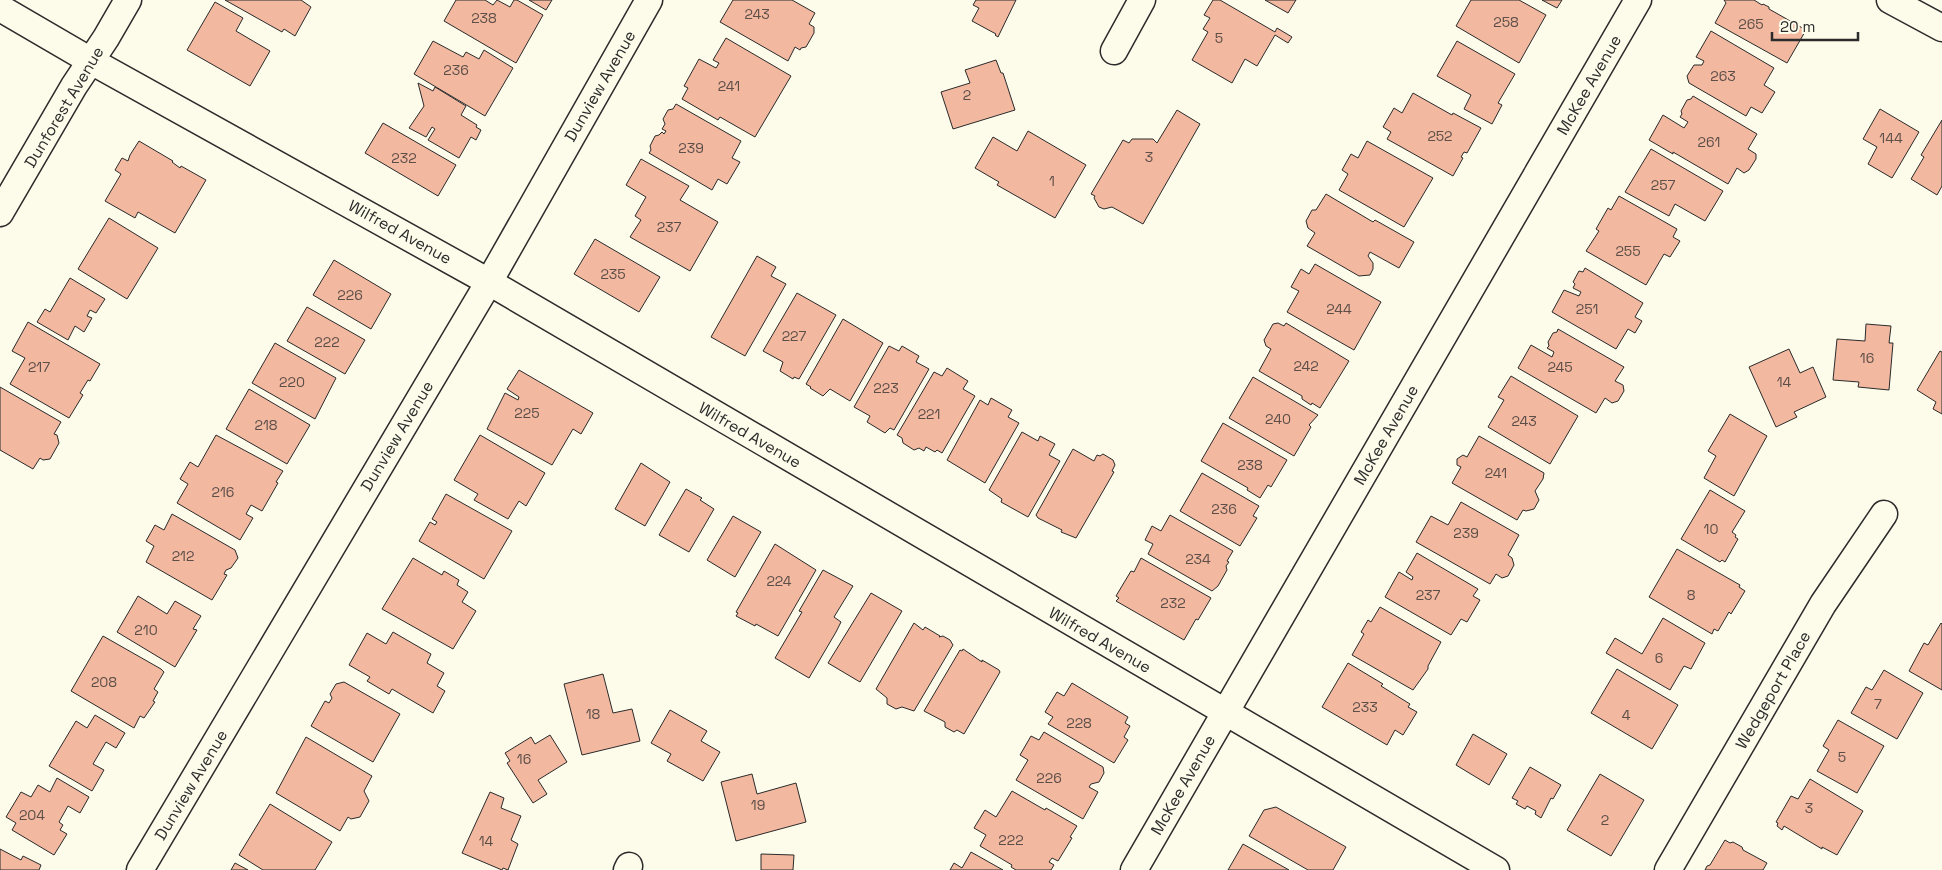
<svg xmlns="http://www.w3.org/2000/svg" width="1942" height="870" viewBox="0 0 1942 870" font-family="'Space Grotesk',sans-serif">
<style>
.building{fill:#f2b8a0;stroke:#2b2b2b}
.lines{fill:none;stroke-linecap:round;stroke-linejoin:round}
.street-casing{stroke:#2b2b2b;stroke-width:29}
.street{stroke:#fdfbea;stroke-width:26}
.labels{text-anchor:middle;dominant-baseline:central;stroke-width:4;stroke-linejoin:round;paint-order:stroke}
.number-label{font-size:14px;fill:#5d4e48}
.street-label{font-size:16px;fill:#2b2b2b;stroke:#fdfbea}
</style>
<rect width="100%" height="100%" fill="#fdfbea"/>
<!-- building -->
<g class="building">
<polygon points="225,0 301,0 311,7 295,36 284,29 282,32"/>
<polygon points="456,0 485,0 493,5 497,0 510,7 514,0 517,0 543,15 516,63 444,21"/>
<polygon points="529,0 552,0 546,10"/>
<polygon points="733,0 792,0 815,13 809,24 814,27 814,33 806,47 801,48 800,50 795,47 788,61 720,22"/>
<polygon points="976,0 1016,0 998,37 995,35 996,34 972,21 979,8 973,5"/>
<polygon points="1213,0 1220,0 1275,32 1277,28 1292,37 1288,43 1275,35 1257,66 1245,59 1232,83 1192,60 1208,32 1203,29 1210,18 1204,15"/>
<polygon points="1265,0 1296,0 1288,13"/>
<polygon points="1471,0 1519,0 1546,15 1519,63 1456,26"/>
<polygon points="1542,0 1562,0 1557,8"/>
<polygon points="1724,0 1754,0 1762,5 1763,4 1769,7 1769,9 1806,30 1787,63 1715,23 1726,3"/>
<polygon points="215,2 243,18 236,31 270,51 250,86 187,50"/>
<polygon points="1711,31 1774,68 1764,85 1775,92 1762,113 1751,107 1746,116 1689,83 1687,76 1694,65 1702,65 1704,61 1696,57"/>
<polygon points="726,38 791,76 755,137 720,117 718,120 682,99 688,88 684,86 699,59 716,68 719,63 713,60"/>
<polygon points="433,41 463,57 466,52 479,59 484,50 513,68 485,116 414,74"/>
<polygon points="1457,41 1515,74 1498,103 1502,105 1492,124 1464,109 1471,95 1437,76"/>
<polygon points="996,60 1001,73 1003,73 1015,110 953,129 941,92 970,83 965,70"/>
<polygon points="418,83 433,91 435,87 466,106 461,115 477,125 476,127 481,130 476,140 471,137 459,158 428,140 435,129 432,127 426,137 409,128 424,106"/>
<polygon points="1413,93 1452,115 1453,113 1481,128 1467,153 1464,152 1461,157 1463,158 1453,176 1387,139 1391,132 1383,127 1394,108 1402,113"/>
<polygon points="1693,96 1757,134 1748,149 1756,154 1756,159 1749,170 1744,173 1737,168 1728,184 1673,152 1673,154 1649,140 1663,115 1684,128 1688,122 1680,117 1682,114 1681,111 1687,100 1691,99"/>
<polygon points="676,104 741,141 732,158 740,162 727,184 718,179 712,190 649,153 651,150 650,146 655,136 659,135 662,132 664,134 666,131 662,129 665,124 663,119 668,110 673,109"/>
<polygon points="1880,109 1919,132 1892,178 1868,164 1877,147 1863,139"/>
<polygon points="1177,110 1200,124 1143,224 1112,207 1104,209 1099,207 1094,198 1095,196 1091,194 1123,140 1129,143 1132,139 1153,139 1157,143"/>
<polygon points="1942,120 1942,186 1937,195 1911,179 1924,157 1921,155"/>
<polygon points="383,123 456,165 438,196 365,153"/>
<polygon points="1028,131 1086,165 1055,218 997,185 999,182 975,168 993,137 1017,151"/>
<polygon points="139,141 173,161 172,162 180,168 181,166 206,180 175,233 138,212 135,218 105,201 121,174 115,170 122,158 128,161 130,155"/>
<polygon points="1367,141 1433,178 1404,227 1339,190 1348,174 1342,170 1351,154 1358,158"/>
<polygon points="1651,149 1723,191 1705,221 1675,204 1669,216 1625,192"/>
<polygon points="641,159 689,186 680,200 718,222 690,271 630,237 641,220 635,216 646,197 626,185"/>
<polygon points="1326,194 1373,222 1375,220 1414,242 1399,268 1370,252 1368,256 1373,263 1373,269 1370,275 1359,276 1307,246 1315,233 1308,228 1306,221 1312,210 1316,210"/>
<polygon points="1619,196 1677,229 1673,237 1680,241 1670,257 1664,254 1646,285 1586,251 1599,231 1596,229 1608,208 1611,210"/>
<polygon points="109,218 158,248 127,299 78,269"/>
<polygon points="595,239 660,277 639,312 574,274"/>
<polygon points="757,256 776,267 771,276 786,284 745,356 711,337"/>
<polygon points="334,260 391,294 371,329 313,295"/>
<polygon points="1315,264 1381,302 1354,350 1287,312 1299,291 1291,287 1301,269 1309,274"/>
<polygon points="1585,268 1643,303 1635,317 1642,321 1635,333 1628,329 1616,349 1552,312 1564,290 1579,296 1581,292 1573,288 1575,284 1573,282 1579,271 1583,272"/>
<polygon points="70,278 105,299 96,313 90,310 87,316 92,318 84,332 75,326 68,340 37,322 45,309 50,312"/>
<polygon points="797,293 836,315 799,379 794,377 793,379 780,371 783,362 763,351"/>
<polygon points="307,307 365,340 345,374 287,341"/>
<polygon points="843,319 883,343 850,401 830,389 823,396 810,388 811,387 806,384"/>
<polygon points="28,322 100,364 90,381 88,380 80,393 83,395 69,418 10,384 25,358 12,351"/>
<polygon points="1278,323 1284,326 1286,323 1349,361 1320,408 1312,403 1311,405 1302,399 1302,396 1259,371 1271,349 1266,346 1264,340 1273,324"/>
<polygon points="1866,324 1891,326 1889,343 1893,343 1889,390 1858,387 1859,382 1833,380 1837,339 1865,341"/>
<polygon points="1558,329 1624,367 1615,381 1623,385 1624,391 1618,401 1612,403 1605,398 1596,413 1518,368 1531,345 1552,357 1554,352 1547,348 1549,346 1548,342 1553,333 1557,332"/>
<polygon points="275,343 336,378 315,419 252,383"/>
<polygon points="889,346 899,351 902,346 919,356 916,362 929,369 894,430 890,428 885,433 867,422 870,416 854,407"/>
<polygon points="1789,349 1800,373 1813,367 1826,397 1794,412 1797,417 1776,427 1749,367"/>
<polygon points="1940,351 1942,352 1942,414 1933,409 1936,402 1917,390"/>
<polygon points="947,368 968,381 963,389 975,396 942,453 937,450 935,452 926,447 924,451 919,448 914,450 903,443 902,438 897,435 934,372 942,376"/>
<polygon points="519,370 593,413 581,434 573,429 552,465 487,429 505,393 518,400 519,397 507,389"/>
<polygon points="1511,376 1578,416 1550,464 1488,427 1504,400 1498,397"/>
<polygon points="1253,377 1318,415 1309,425 1311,427 1294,456 1229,418"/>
<polygon points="0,387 61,422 54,434 57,435 59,443 50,459 43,460 40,458 33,469 0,450"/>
<polygon points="249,389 310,425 287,464 226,429"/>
<polygon points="991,398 1012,410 1008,417 1019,423 985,483 947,460 980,400 988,405"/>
<polygon points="1730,414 1767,436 1734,496 1704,478 1716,456 1708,451"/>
<polygon points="1223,423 1287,460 1271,487 1268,485 1260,498 1247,490 1248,488 1201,461"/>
<polygon points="1022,432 1038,441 1040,436 1055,444 1049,455 1060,461 1028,517 1001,502 1002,499 989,490"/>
<polygon points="216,435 283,471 276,482 278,483 262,511 251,505 246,514 253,518 240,540 177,503 188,484 180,479 190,462 198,467"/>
<polygon points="480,435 545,473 526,506 519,501 508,519 474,500 478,494 454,480"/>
<polygon points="1479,436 1544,473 1543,479 1535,491 1539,500 1534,509 1526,511 1523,510 1517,520 1452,483 1461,467 1457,465 1457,459 1463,455 1467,457"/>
<polygon points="1073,449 1094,461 1097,455 1100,456 1103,454 1113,460 1115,465 1112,471 1114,472 1076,538 1061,532 1062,530 1038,518 1036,515"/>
<polygon points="641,463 670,482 645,526 615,509"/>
<polygon points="1202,473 1259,506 1253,516 1257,518 1240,546 1180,511"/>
<polygon points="686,489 702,498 700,500 714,509 689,552 659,535"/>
<polygon points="1710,490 1745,511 1732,532 1736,535 1735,537 1738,539 1725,562 1722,560 1720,562 1681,539"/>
<polygon points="446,494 512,531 484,579 419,541 430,522 435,525 437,522 432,519"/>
<polygon points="1461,502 1519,535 1508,555 1512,558 1514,565 1508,576 1502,578 1496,574 1490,584 1416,542 1431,516 1448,525"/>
<polygon points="172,514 235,550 238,558 231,568 226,570 224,574 227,575 212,600 146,562 154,546 146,541 155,525 164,530"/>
<polygon points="1170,515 1233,551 1227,561 1229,562 1226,566 1227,570 1218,586 1212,591 1148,554 1153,544 1145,540 1152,526 1161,531"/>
<polygon points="733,516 761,532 735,577 707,560"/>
<polygon points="775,544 816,570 778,636 756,624 755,626 736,616 738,613 736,612"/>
<polygon points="1677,549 1740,585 1739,587 1745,591 1731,614 1729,612 1718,631 1714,629 1712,634 1649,597"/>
<polygon points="1417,553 1478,589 1473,596 1480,600 1467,622 1461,619 1451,635 1385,597 1399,572 1412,580 1413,577 1406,572"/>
<polygon points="413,558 442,575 444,571 459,580 457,585 468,592 462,602 476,611 453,649 382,609"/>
<polygon points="1141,558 1211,598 1198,620 1196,619 1184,640 1116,601 1119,598 1116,596 1131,571 1134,572"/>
<polygon points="823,570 853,586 834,617 841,622 836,632 809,678 775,658 802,612 799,611"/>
<polygon points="871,593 902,611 860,682 828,663"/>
<polygon points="138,596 167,614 175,601 201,616 193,629 197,630 175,667 117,632"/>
<polygon points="1380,607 1441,642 1428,666 1428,669 1413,690 1352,655 1364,634 1361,632 1368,620 1371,622"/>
<polygon points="1663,618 1705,643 1691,669 1684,666 1670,690 1606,653 1615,638 1642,654"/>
<polygon points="914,623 923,630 925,627 940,636 939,637 943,636 950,640 953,645 914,711 902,707 896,709 887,704 887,698 876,689"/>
<polygon points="1941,623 1942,624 1942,690 1909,671 1924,643 1928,645"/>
<polygon points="393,632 431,654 427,663 444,673 437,686 445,691 433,713 392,689 389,694 367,681 370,677 349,665 367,633 386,644"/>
<polygon points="103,636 161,669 164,672 154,689 158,692 153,701 155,702 144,718 140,716 134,728 71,691"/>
<polygon points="963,649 982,662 982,660 999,670 1000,672 964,734 957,730 954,732 945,727 945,722 924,711 960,650 962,651"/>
<polygon points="1348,663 1383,684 1381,686 1410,704 1408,707 1417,712 1403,735 1395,730 1387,745 1322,707"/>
<polygon points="1617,669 1678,705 1652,749 1591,713"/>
<polygon points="1884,670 1923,693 1897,739 1851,713 1866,687 1872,690"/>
<polygon points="603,674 613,713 632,709 640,741 582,755 564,684"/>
<polygon points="344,682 400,714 373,762 311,726 325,701 329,703 332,698 330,694 336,684"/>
<polygon points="1072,683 1128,717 1125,723 1130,726 1124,737 1128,740 1114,763 1048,724 1053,717 1045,712 1057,692 1064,696"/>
<polygon points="670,710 707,731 701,741 720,752 703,781 667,761 671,754 651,743"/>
<polygon points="95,715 125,733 116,748 106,742 93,764 104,770 92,791 49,766 76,721 87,728"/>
<polygon points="1838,720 1884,746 1857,793 1817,771 1829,750 1823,746"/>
<polygon points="1044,732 1103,767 1104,773 1099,782 1091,784 1089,787 1098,792 1083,819 1016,780 1028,760 1020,755 1031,736 1039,740"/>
<polygon points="1473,734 1507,754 1489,785 1456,765"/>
<polygon points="550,735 567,762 538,780 547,794 533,803 507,763 510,761 505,753 531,737 535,744"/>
<polygon points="306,737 372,776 364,791 369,801 360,817 351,819 348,817 340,831 276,793"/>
<polygon points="1530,767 1561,785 1553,799 1551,798 1541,818 1535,814 1536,811 1527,806 1525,809 1516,804 1518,801 1512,798"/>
<polygon points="752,774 757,794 796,783 806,822 736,841 721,782"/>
<polygon points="1600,774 1644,800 1611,856 1567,830"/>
<polygon points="57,778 89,797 80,813 68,806 59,822 63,825 60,830 67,834 54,855 12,830 16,823 6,817 21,792 31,797 38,785 50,792"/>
<polygon points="1810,779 1863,811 1837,855 1822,847 1822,849 1784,826 1782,830 1777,826 1778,823 1776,822 1791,796 1798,799"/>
<polygon points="1012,791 1045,810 1046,808 1077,826 1070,837 1072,838 1058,861 1052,858 1049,862 1054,865 1051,870 1016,870 1011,867 1012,865 980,846 986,835 974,828 985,810 996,817"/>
<polygon points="490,792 504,798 501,808 521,816 511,840 518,844 508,870 503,868 502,870 462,853"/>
<polygon points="270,804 332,842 315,870 263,870 239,855"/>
<polygon points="1276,807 1346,847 1333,870 1308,870 1249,836 1264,810"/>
<polygon points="1725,840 1730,843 1733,842 1742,847 1743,850 1767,863 1763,870 1705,870 1707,866 1710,865"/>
<polygon points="1243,844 1289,870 1228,870"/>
<polygon points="0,849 21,860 23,856 41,865 39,870 0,870"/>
<polygon points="971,852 1003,870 950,870 954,863 962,868"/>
<polygon points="761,854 794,855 793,870 761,870"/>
<polygon points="235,863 248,870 231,870"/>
</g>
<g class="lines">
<!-- street casing -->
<g class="street-casing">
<g id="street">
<polyline points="1890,0 1942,28"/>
<polyline points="0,8 91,61 489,282 1496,870"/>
<polyline points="1114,51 1142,0"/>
<polyline points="0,213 74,86 106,38 128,0"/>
<polyline points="140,870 489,282 649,0"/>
<polyline points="627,870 629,866"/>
<polyline points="1134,870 1638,0"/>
<polyline points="1668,870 1823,604 1884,514"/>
</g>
</g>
<!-- street -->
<use href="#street" class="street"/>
</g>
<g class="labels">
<!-- number labels -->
<g class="number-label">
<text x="757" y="14">243</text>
<text x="484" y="18">238</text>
<text x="1506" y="22">258</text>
<text x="1751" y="24">265</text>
<text x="1219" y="38">5</text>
<text x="456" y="70">236</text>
<text x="1723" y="76">263</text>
<text x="729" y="86">241</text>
<text x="967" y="95">2</text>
<text x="1440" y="136">252</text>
<text x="1891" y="138">144</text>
<text x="1709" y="142">261</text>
<text x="691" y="148">239</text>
<text x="1149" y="157">3</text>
<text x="404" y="158">232</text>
<text x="1052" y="181">1</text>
<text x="1663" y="185">257</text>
<text x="669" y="227">237</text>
<text x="1628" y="251">255</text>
<text x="613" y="274">235</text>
<text x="350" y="295">226</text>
<text x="1339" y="309">244</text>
<text x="1587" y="309">251</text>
<text x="794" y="336">227</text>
<text x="327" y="342">222</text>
<text x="1867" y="358">16</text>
<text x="1306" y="366">242</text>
<text x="39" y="367">217</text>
<text x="1560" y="367">245</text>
<text x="292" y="382">220</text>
<text x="1784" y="382">14</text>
<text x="886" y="388">223</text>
<text x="527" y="413">225</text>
<text x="929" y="414">221</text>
<text x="1278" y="419">240</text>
<text x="1524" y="421">243</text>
<text x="266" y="425">218</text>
<text x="1250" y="465">238</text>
<text x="1496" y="473">241</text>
<text x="223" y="492">216</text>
<text x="1224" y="509">236</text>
<text x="1711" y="529">10</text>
<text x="1466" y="533">239</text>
<text x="183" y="556">212</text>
<text x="1198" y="559">234</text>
<text x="779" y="581">224</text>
<text x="1428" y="595">237</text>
<text x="1691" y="595">8</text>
<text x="1173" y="603">232</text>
<text x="146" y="630">210</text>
<text x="1659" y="658">6</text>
<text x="104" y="682">208</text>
<text x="1878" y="704">7</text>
<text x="1365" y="707">233</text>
<text x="593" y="714">18</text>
<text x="1626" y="715">4</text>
<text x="1079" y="723">228</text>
<text x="1842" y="757">5</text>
<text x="524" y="759">16</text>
<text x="1049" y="778">226</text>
<text x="758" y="805">19</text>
<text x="1809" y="808">3</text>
<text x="32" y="815">204</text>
<text x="1605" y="820">2</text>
<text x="1011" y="840">222</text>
<text x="486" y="841">14</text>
</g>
<!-- street labels -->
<g class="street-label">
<text transform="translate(1589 85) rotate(-60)">McKee Avenue</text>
<text transform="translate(600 86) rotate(-60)">Dunview Avenue</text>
<text transform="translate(64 107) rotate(-59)">Dunforest Avenue</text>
<text transform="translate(400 232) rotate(29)">Wilfred Avenue</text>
<text transform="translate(750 435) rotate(30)">Wilfred Avenue</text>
<text transform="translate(1386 435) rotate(-60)">McKee Avenue</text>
<text transform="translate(397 436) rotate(-59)">Dunview Avenue</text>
<text transform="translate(1100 640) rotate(30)">Wilfred Avenue</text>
<text transform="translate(1773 690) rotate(-60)">Wedgeport Place</text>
<text transform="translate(191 785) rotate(-59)">Dunview Avenue</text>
<text transform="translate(1183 785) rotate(-60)">McKee Avenue</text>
</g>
</g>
<!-- scale -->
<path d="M1772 32v8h86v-8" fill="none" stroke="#2b2b2b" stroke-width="2.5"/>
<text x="1780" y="32" font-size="15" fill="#2b2b2b" stroke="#fdfbea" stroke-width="4" paint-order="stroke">20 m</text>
</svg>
